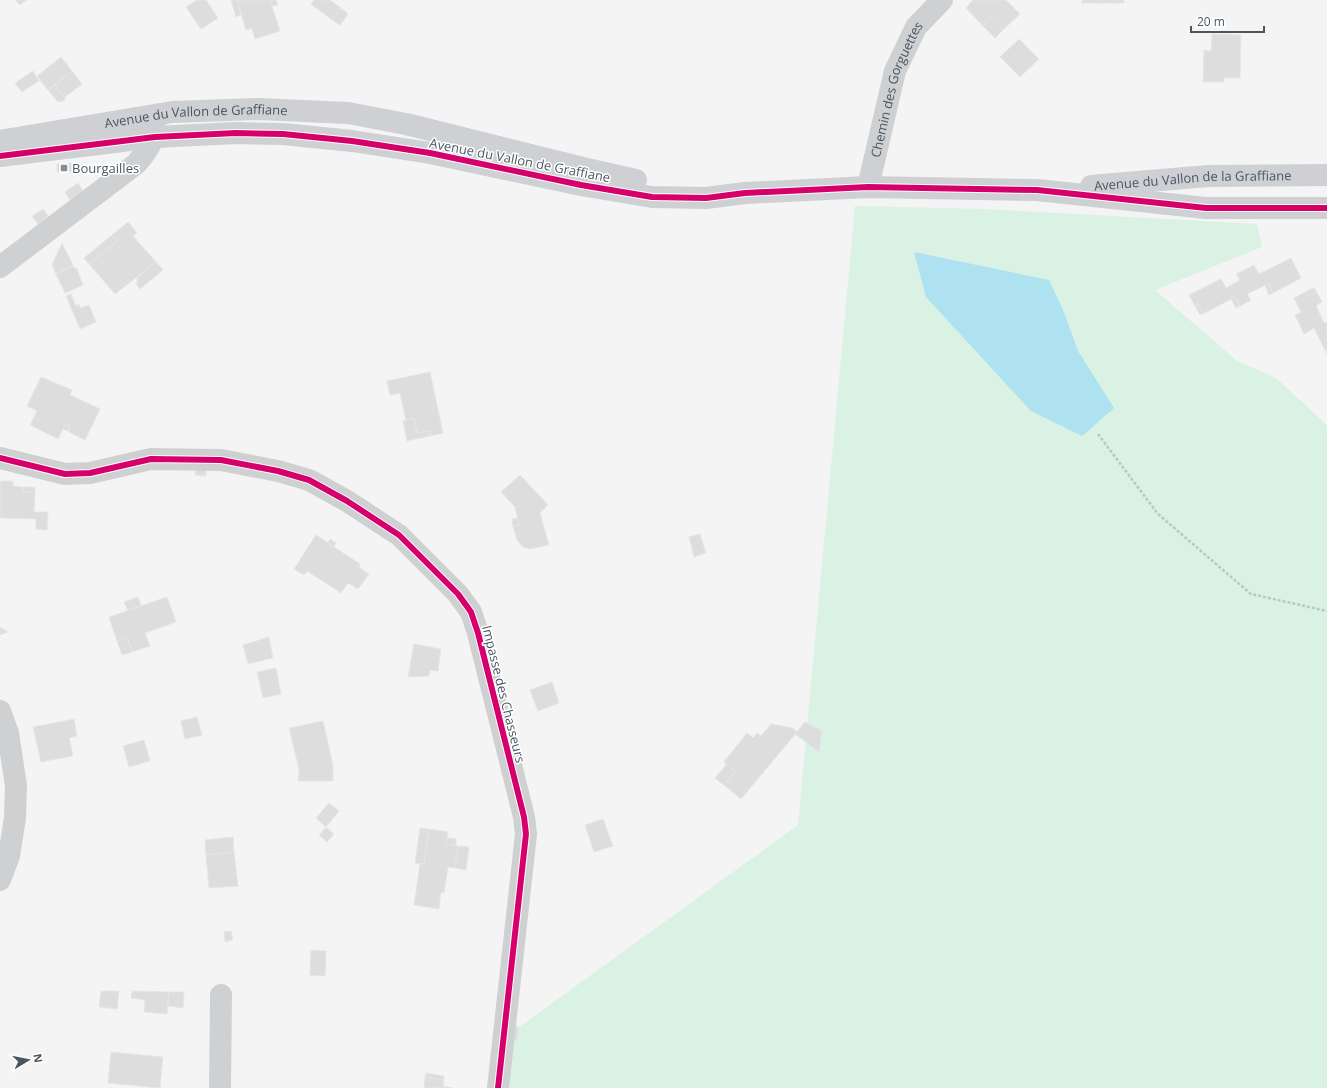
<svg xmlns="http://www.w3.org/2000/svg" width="1327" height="1088" viewBox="0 0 1327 1088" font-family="'Open Sans',sans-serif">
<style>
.green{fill:#d9f2e3}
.water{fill:#aee2f0}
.building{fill:#ddddde;stroke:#e5e6e7}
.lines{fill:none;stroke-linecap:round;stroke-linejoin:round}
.path{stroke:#bcc7c4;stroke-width:2.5;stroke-dasharray:3 2;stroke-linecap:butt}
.street{stroke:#ced0d2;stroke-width:22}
.secondary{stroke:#ced0d4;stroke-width:22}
.cycleway-casing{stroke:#fff;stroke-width:8}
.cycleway{stroke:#d6006c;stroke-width:6}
.poi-dot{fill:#868d94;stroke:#fff;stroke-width:1.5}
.labels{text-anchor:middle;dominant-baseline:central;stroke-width:3;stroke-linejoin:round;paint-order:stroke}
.street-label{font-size:13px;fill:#4a5661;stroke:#fff}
.poi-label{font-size:13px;fill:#4a5661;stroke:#fff;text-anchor:start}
</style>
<rect width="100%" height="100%" fill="#f4f4f4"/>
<!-- green -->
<polygon class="green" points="855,206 986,209 1257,224 1262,247 1155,290 1236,360 1276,378 1327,425 1327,1088 500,1088 504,1038 798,825"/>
<!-- water -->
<polygon class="water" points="914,252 1049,280 1064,312 1078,351 1114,408 1082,436 1031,411 926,297"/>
<!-- building -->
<g class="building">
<polygon points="15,0 27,0 20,5"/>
<polygon points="197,0 206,0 218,18 201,29 186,7"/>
<polygon points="231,0 237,0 241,15 236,17"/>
<polygon points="237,0 270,0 280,31 255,39 252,28 246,30"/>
<polygon points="270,0 276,0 278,5 272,6"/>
<polygon points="314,0 330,0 341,8 332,20 311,4"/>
<polygon points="973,0 1006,0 1020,14 1003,30 991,18 983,26 966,8"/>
<rect x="1082" y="0" width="21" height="3"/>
<rect x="1103" y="0" width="11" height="3"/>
<rect x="1114" y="0" width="10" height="3"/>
<polygon points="341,8 348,14 340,25 332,20"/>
<polygon points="991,18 1003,30 995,38 983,26"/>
<polygon points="1212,34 1241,35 1240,78 1224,78 1224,82 1203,82 1204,50 1211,51"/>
<polygon points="1019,39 1039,59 1020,77 1000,57"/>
<polygon points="61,57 72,71 48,90 37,76"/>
<polygon points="33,71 39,81 22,92 15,83"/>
<polygon points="72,71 82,84 65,97 55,85"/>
<polygon points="55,85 66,99 63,101 58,102 48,90"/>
<polygon points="71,163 72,171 57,172 57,164"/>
<polygon points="78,183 83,191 70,200 65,192"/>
<polygon points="43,209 48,216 38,224 32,216"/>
<polygon points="128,222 137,233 133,236 156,262 115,294 89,264 117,241 112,235"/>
<polygon points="112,235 117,241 89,264 84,258"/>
<polygon points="62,243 73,265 56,274 52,265"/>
<polygon points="1291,258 1301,278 1273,293 1268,284 1247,294 1251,300 1240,306 1235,297 1203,314 1198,304 1195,306 1189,295 1221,279 1226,288 1240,280 1236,274 1254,265 1259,274"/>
<polygon points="156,262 163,270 140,289 137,285 137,276 138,277"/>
<polygon points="72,266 77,269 83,285 65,293 56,274"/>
<polygon points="1268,284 1273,293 1269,295 1265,285"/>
<polygon points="1314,288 1316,291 1307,296 1305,292"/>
<polygon points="1316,291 1322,302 1316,306 1324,323 1327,322 1327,354 1314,328 1304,334 1295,315 1301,312 1294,298 1305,292 1307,296"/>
<polygon points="71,294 76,306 79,304 80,308 89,305 96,322 80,329 66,296"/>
<polygon points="1235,297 1240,306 1236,308 1231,299"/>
<polygon points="1198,304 1203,314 1200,315 1195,306"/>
<polygon points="430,372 443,433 430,436 429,431 417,433 414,418 406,420 400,393 390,395 387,381"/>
<polygon points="41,377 72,390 70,395 100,409 85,440 69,432 69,427 65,425 58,439 30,425 37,411 27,406"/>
<polygon points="414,418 417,433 429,431 430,436 407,441 403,421"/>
<polygon points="65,425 69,427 68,431 63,429"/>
<polygon points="196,469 206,469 206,476 195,475"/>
<polygon points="520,475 548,505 540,513 549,545 529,549 523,547 517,540 513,526 519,525 515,507 501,492"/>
<polygon points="0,481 13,481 13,486 23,487 23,492 35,492 34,512 48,512 47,530 36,529 36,519 0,518"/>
<rect x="23" y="487" width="12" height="5"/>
<polygon points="517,518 519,525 513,526 512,519"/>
<polygon points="700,534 706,553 694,557 689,537"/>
<polygon points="316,535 360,564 359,567 369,574 358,589 348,583 341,593 307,571 304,575 294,569"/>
<polygon points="330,539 336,543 334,547 328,543"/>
<polygon points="138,597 141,606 128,610 124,602"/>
<polygon points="167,597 176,622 145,633 150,646 132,652 127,637 117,641 109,617"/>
<polygon points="0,627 8,632 0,635"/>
<polygon points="127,637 132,652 122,655 117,641"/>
<polygon points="269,637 273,658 248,664 243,645"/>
<polygon points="414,644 441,649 438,671 430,670 429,676 408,677"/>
<polygon points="276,668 281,694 263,698 257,672"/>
<polygon points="552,682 559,703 538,711 530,690"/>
<polygon points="197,717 202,735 185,739 181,721"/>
<polygon points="74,719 77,736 69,738 73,756 41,762 33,727"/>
<polygon points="323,721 333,765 333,781 298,781 299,769 289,728"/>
<polygon points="805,722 822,731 819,752 795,734"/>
<polygon points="771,724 793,728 797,732 741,799 724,785 735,772 724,762 747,733 753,738 757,733 761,736"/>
<polygon points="144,740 150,761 129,767 123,746"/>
<polygon points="727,764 735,772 724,785 715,778"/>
<polygon points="329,803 339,811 326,827 316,818"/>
<polygon points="603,819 613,846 594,852 585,825"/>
<polygon points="326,827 334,834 327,842 319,835"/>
<polygon points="420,828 429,829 424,864 415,863"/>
<polygon points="429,829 448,832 446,844 458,846 455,868 448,867 444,893 441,892 439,909 414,905 420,864 424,864"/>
<polygon points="233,837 234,852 206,855 205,840"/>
<polygon points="447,838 456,839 456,845 446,844"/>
<polygon points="458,846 469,847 466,870 455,868"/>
<polygon points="234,852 238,886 209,888 206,855"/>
<polygon points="231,931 233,940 225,942 224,932"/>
<polygon points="311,950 326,951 325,976 310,975"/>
<polygon points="101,991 119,991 117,1009 99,1007"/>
<polygon points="132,991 169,992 167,1014 144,1012 145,1000 131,998"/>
<polygon points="169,992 184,992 183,1008 168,1006"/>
<rect x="512" y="1026" width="6" height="14"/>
<polygon points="111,1052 163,1057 160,1088 108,1083"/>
<polygon points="426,1073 444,1076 444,1080 425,1077"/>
<polygon points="425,1077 444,1080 443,1086 453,1088 424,1088"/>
</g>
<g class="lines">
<!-- path -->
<polyline class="path" points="1098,434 1158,514 1251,594 1327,611"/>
<!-- street -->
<g class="street">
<path id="s1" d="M868,187l27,-116 21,-44 26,-27"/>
<path d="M0,267l136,-103c14,-16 18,-23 19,-44"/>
<polyline points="0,458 65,474 90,473 151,459 221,460 278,471 309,480 347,501 399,535 458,594 471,612 478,633 524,817 526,834 498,1088"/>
<polyline points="0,711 8,733 16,786 15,818 9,856 0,880"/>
<polyline points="220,1088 221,995"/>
</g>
<!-- secondary -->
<g class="secondary">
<path id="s2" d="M0,141l172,-29 87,-3 89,4 58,11 181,45 49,11"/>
<polyline points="0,156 155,137 236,133 283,134 352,141 430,153 581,185 652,197 706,198 745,193 868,187 1037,190 1206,208 1327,208"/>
<path id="s3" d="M1091,186l117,-10 119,-1"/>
</g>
<!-- cycleway casing -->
<g class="cycleway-casing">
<g id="cycleway">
<polyline points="0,156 155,137 236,133 283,134 352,141 430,153 581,185 652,197 706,198 745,193 868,187 1037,190 1206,208 1327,208"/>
<polyline points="0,458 65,474 90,473 151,459 221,460 278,471 309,480 347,501 399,535 458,594 471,612 478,633 524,817 526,834 498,1088"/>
</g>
</g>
<!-- cycleway -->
<use href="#cycleway" class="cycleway"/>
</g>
<!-- markers -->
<rect class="poi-dot" x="60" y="164" width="8" height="8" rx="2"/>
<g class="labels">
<!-- street labels -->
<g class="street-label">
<text stroke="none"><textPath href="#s1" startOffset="102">Chemin des Gorguettes</textPath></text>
<text stroke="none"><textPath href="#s2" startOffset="198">Avenue du Vallon de Graffiane</textPath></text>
<text transform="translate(520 160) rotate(11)">Avenue du Vallon de Graffiane</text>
<text stroke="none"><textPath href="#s3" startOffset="102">Avenue du Vallon de la Graffiane</textPath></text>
<text transform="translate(504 694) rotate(76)">Impasse des Chasseurs</text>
</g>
<!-- poi labels -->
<g class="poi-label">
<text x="72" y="168">Bourgailles</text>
</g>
</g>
<!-- north arrow -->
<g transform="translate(28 1060) rotate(80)" stroke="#ffffff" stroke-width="3" paint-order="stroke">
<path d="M0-3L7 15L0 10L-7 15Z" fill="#4a5661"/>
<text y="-6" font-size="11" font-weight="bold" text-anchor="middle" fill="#4a5661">N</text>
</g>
<!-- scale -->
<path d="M1191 26v6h73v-6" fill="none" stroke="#4a5661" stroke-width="2"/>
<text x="1197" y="26" font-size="12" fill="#4a5661" stroke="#ffffff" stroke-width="3" paint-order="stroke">20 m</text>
</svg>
